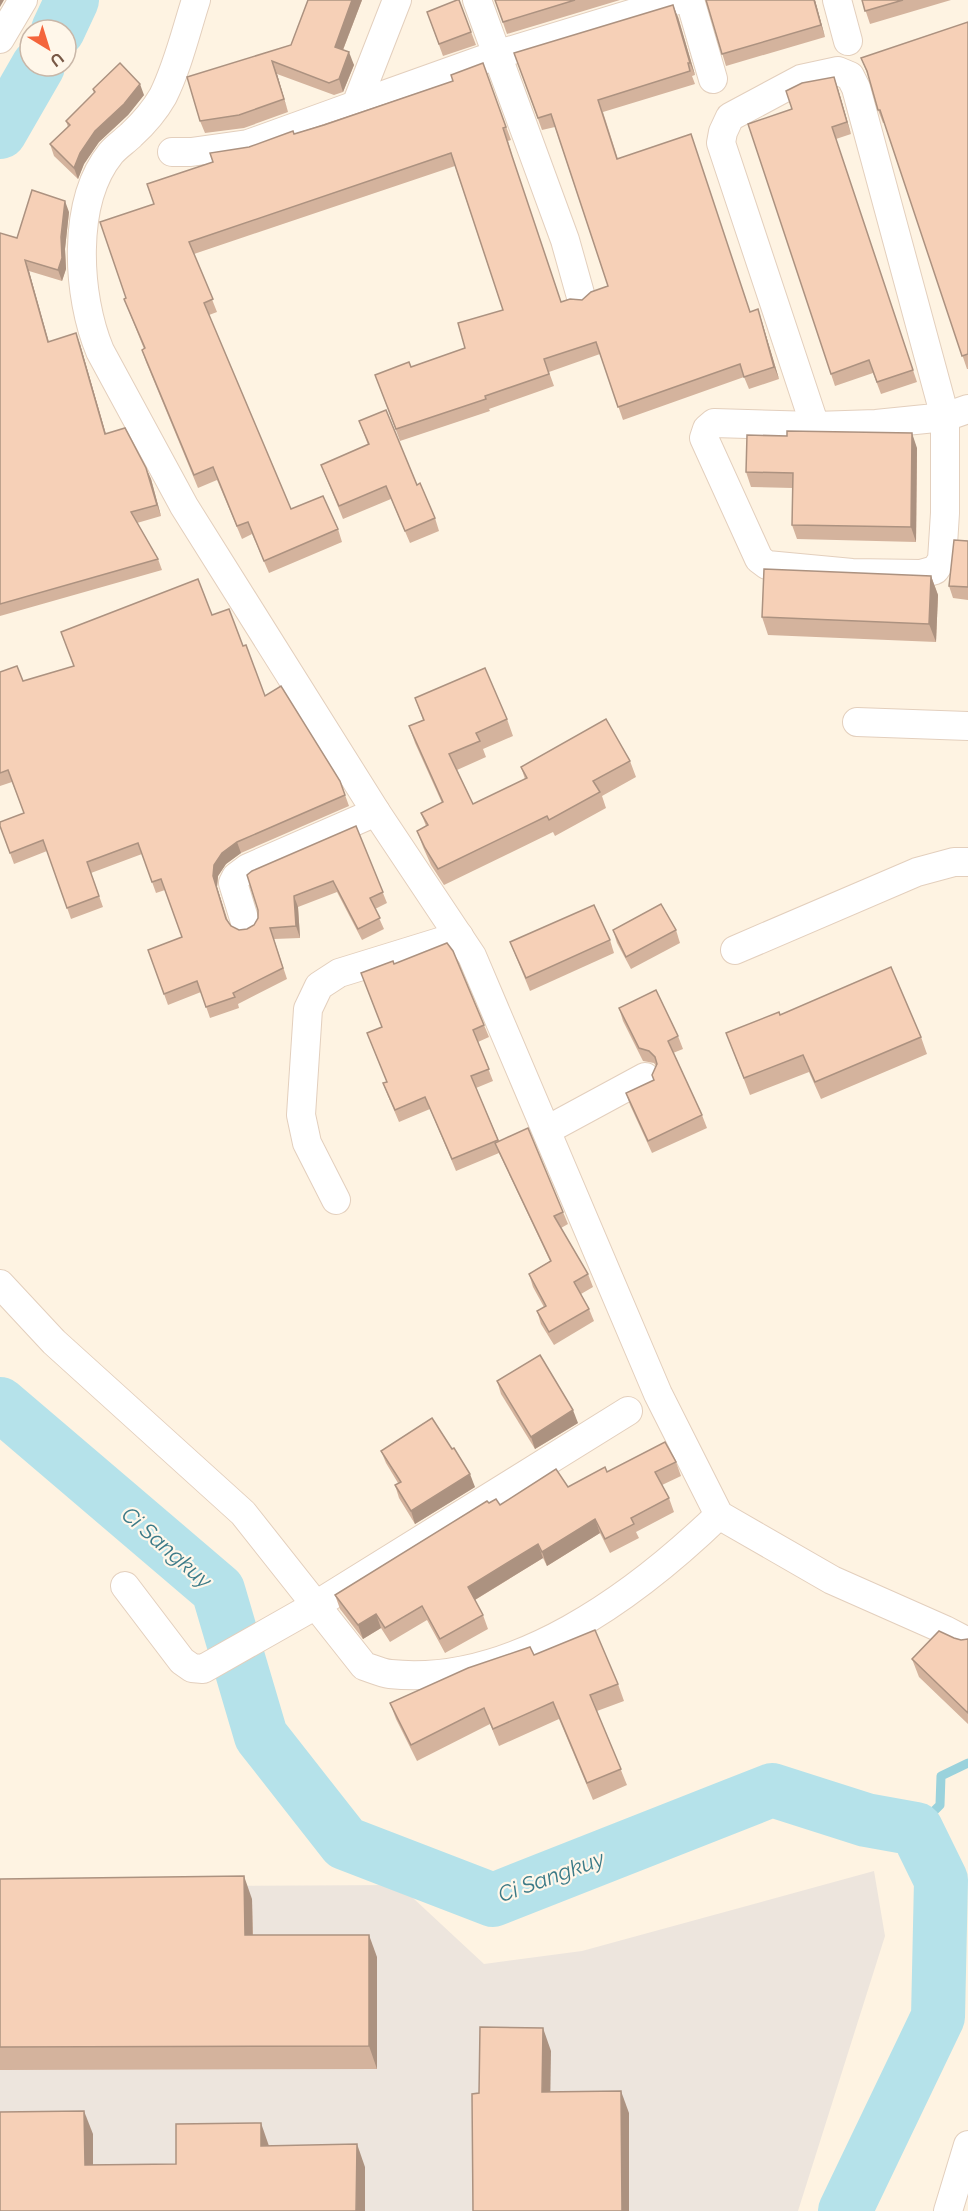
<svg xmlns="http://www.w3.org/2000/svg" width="968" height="2211" viewBox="0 0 968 2211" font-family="Raleway,sans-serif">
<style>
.industrial{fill:#ede5dd}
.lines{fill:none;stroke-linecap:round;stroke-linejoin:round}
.stream{stroke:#9ad2dc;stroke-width:9}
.river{stroke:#b5e2ea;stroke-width:54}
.street-casing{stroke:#e3cfbd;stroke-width:30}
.street{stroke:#fff;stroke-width:28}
.wall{fill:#d4b39d}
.shaded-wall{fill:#ac9280}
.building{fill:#f6d0b7;stroke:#ac9280;stroke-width:1.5}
.labels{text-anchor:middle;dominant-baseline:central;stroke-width:4.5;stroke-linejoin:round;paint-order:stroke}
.water-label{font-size:22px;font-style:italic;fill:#3b7a87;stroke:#fff7ea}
</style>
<rect width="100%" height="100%" fill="#fef3e2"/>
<!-- industrial -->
<polygon class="industrial" points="874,1871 885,1936 798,2211 0,2211 0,1887 399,1885 484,1964 582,1951"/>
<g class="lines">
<!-- stream -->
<polyline class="stream" points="916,1829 940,1805 941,1776 968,1763"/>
<!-- river -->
<g class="river">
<polyline points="58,30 72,0"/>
<polyline points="0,132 38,66"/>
<polyline points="0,1404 218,1590 261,1736 345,1843 493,1900 772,1790 866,1820 916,1829 941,1880 938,2017 845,2211"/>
</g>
<!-- street casing -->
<g class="street-casing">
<g id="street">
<path d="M196,0c-10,31 -18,66 -33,96 -8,14 -20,28 -32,39 -6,6 -14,11 -20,18 -40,49 -34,143 -11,198l84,155 192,306 96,144 186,438 61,121 113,65 113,50 23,12"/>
<polyline points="477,0 565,240 581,297"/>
<polyline points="690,0 713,79"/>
<polyline points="837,0 848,41"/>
<polyline points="0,39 23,0"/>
<polygon points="838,71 850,76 856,88 945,417 876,424 815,426 721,143 723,132 730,117 801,79"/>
<polyline points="356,105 496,55 677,0"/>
<polyline points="172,152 191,152 248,144 356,105 397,0"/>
<polyline points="815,426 714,423 707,429 704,438 759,559 767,565 852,573 921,574 935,570 942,560 945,513 945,417 968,409"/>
<polyline points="857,722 968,726"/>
<polyline points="246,925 233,883 236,877 248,868 376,812"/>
<polyline points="735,950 917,872 954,862 968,862"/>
<polyline points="547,1130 645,1077"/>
<polyline points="336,1200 307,1143 301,1115 308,1009 319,986 339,973 459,936"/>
<path d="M0,1284l54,58 189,171 121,153c9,3 18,7 26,8 123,13 246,-79 329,-159"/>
<polyline points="125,1586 182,1661 192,1668 203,1669 316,1605 628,1411"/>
<polyline points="948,2211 968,2145"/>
</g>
</g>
<!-- street -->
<use href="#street" class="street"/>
</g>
<!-- wall -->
<g class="wall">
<polygon points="308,0 362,0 343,50 354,65 343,92 334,95 277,74 288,112 244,128 205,133 200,121 291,45"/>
<polygon points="459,0 476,45 443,56 427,12"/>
<polygon points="495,0 620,0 507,34"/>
<polygon points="706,0 815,0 825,37 726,66"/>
<polygon points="862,0 951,0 870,24"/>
<polygon points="678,17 695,75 692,76 695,84 603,112 618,159 750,312 762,322 779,379 749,389 744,377 623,420 600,354 549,372 554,386 489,409 490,411 400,441 375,375 411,367 465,348 503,310 455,166 194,254 217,312 209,315 291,509 338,529 342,542 269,573 252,534 242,539 217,480 198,488 146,362 142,350 144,349 124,299 126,298 154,204 213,162 249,147 294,134 453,81 483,63 511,140 508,141 516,169 561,302 582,300 608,286 555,127 542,130 514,53"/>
<polygon points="968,22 968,369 967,369 884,123 883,123 878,110 869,78 861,58"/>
<polygon points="93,89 144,95 128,115 99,142 84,164 78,179 54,156 50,144 68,127 66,121 94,93"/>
<polygon points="838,89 851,134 836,139 917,382 881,394 873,373 835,386 831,374 792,109"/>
<polygon points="69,212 65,249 66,269 62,281 29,271 48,342 80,344 106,434 146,468 151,479 161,516 137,523 158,559 162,570 0,616 0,233 17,238"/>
<polygon points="359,421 417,485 435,518 439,531 410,543 391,499 343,519 321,465 368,445"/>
<polygon points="917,448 916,542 797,539 792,525 793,488 751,487 746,472"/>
<polygon points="968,541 968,600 953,598 949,586"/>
<polygon points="931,576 938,595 936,642 768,635 762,617"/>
<polygon points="212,615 243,646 265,696 340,781 349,806 241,853 226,864 218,876 217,887 228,921 231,926 239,930 247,929 254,925 356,826 387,903 375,909 384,929 362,940 337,892 298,907 300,938 274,939 287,979 238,1004 239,1008 210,1018 201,992 168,1005 148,950 182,937 165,890 156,893 142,854 91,873 103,907 71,919 47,851 14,864 0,826 24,813 12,782 0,786 0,672 23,681 74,666"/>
<polygon points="415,698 507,719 513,736 483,749 486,757 457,770 473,804 525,779 521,767 630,761 636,777 602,796 606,808 555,836 553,832 444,885 431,865 423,847 417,831 426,826 421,813 442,803 415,743 409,726 423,720"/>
<polygon points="613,930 676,930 680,943 631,969 617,943"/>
<polygon points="610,940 614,953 530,991 510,942"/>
<polygon points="394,964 484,1025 489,1037 478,1042 493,1081 476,1088 499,1141 563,1212 568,1224 561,1228 588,1274 593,1287 581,1294 589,1309 594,1321 554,1345 541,1324 537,1311 544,1307 533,1287 529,1274 550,1261 499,1153 456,1171 430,1109 399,1122 388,1096 383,1083 386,1082 382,1027"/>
<polygon points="619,1008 678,1036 683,1049 673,1053 702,1115 707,1128 652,1153 630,1105 626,1093 654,1080 656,1066 654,1063 643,1061 623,1021"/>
<polygon points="780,1015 921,1037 927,1054 821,1099 809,1072 750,1095 726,1033"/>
<polygon points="497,1381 578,1423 535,1449 501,1394"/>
<polygon points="381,1451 475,1487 415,1524 399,1498 395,1485 398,1483 386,1463"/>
<polygon points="676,1462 681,1476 662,1485 669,1498 674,1512 636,1532 639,1538 610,1553 600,1533 547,1566 543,1558 475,1600 483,1615 488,1629 445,1653 427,1620 390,1642 381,1628 363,1639 340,1609 335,1595 489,1503 500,1505 568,1487 607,1472"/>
<polygon points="954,1638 961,1640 968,1639 968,1724 919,1677 912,1659"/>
<polygon points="534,1655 618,1684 624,1701 597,1711 627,1785 593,1800 559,1719 499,1746 490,1724 417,1761 396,1719 390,1703"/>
<polygon points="0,1879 252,1899 253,1935 377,1957 377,2069 0,2070"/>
</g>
<!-- shaded-wall -->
<g class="shaded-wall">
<polygon points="0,0 4,0 0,7"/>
<polygon points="352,0 362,0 339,60 335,47"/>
<polygon points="814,0 815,0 825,37 821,25"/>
<polygon points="673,5 678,17 695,75 690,63"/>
<polygon points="349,52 354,65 343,92 339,79"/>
<polygon points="272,61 277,74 288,112 284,99"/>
<polygon points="834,77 838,89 851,134 847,122"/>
<polygon points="140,84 144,95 128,115 99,142 84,164 78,179 74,168 80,153 95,131"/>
<polygon points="65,201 69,212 65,249 66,269 62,281 58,270"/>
<polygon points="25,260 29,271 52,353 48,342"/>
<polygon points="758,309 762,322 779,379 774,367"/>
<polygon points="76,333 80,344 109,445 105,434"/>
<polygon points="912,433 917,448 916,542 911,527"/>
<polygon points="146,468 151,479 161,516 157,505"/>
<polygon points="931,576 938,595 936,642 929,624"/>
<polygon points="237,842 241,853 226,864 218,876 217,887 230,930 213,876 214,865 222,853"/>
<polygon points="294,896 298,907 300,938 296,926"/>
<polygon points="573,1410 578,1423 535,1449 531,1437"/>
<polygon points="470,1474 475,1487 415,1524 411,1511"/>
<polygon points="595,1519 600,1533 547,1566 542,1552"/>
<polygon points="538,1544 543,1558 473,1601 468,1587"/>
<polygon points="376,1614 381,1628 363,1639 358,1625"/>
<polygon points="244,1876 252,1899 253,1958 245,1935"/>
<polygon points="369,1935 377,1957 377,2069 369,2046"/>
<polygon points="543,2028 551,2051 550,2114 542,2092"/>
<polygon points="621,2091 629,2113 629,2211 622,2211"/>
<polygon points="84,2111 93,2134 93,2188 85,2165"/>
<polygon points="261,2123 269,2146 261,2146"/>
<polygon points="357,2144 365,2167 365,2211 356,2211"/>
</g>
<!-- building -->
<g class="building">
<polygon points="308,0 352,0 335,47 349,52 339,79 329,83 272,61 284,99 239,115 200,121 187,77 291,45"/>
<polygon points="457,0 459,0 471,32 439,44 427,12"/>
<polygon points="495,0 575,0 503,22"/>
<polygon points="706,0 814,0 821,25 722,54"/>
<polygon points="862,0 903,0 865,11"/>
<polygon points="673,5 690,63 688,63 690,71 598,100 617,159 691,134 750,312 758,309 774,367 744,377 740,364 618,407 596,342 544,359 549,374 485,396 486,399 396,429 375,375 409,362 411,367 465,348 458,323 503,310 451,153 189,242 213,299 204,303 291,509 323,496 338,529 264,561 248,522 237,526 213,467 194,475 142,350 145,348 124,299 126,298 100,222 154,204 147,184 213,162 210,153 249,147 293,131 294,134 324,125 453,81 451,75 483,63 506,127 503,128 512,156 561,302 570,299 582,300 591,292 608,286 551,114 538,118 514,53"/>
<polygon points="968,22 968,354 962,356 880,110 878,110 867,71 861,58"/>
<polygon points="120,63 140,84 124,104 95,131 80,153 74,168 50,144 70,125 66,121 95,92 93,89"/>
<polygon points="834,77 847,122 832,127 913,370 877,382 869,360 831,374 748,124 792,109 786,91 802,83"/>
<polygon points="32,190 65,201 61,237 62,258 58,270 25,260 48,342 76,333 105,434 125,428 146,468 157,505 131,512 158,559 0,604 0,233 17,238"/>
<polygon points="386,410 417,485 420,483 435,518 405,531 386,486 339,506 321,465 369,444 359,421"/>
<polygon points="787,431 912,433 911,527 792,525 793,473 746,472 747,435 787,436"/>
<polygon points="954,540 968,541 968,587 949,586"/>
<polygon points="764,569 931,576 929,624 762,617"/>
<polygon points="198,579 212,615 229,609 243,646 246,645 265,696 281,686 340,781 345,795 237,842 222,853 214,865 213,876 226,919 231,926 239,930 247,929 254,925 258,918 258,910 247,875 252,871 356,826 383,892 370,898 380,918 358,929 333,881 294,896 296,926 270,928 283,968 233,993 235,997 206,1007 197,981 164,994 148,950 182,937 161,879 152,882 138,843 87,862 99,896 67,908 43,840 10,853 0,826 0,822 24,813 8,770 0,773 0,672 17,666 23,681 74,666 61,632"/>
<polygon points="485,668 507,719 476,733 480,741 449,754 473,804 527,778 521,767 606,719 630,761 593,781 600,792 549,820 547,816 438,869 425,848 417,831 428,825 421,813 443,802 409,726 424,720 415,698"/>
<polygon points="661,904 676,930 626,957 613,930"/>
<polygon points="594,905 610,940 526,978 510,942"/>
<polygon points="447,943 453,951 484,1025 473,1030 489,1069 471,1076 498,1140 452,1159 425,1097 395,1110 383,1083 387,1082 367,1033 382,1027 361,973 393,961 394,964"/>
<polygon points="891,967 921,1037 815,1082 803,1055 744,1078 726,1033 779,1012 780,1015"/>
<polygon points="656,990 678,1036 668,1041 702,1115 648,1141 626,1093 654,1080 652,1075 657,1064 655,1057 649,1051 639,1048 619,1008"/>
<polygon points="528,1128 563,1212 554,1216 588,1274 574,1282 589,1309 549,1332 537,1311 546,1306 529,1274 551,1261 495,1143"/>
<polygon points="540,1355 573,1410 531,1437 497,1381"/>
<polygon points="432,1418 452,1449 454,1448 470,1474 411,1511 395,1485 401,1482 381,1451"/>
<polygon points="665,1442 676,1462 655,1472 669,1498 631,1518 634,1524 605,1539 595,1519 542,1552 538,1544 468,1587 483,1615 440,1639 422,1606 385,1628 376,1614 358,1625 335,1595 487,1501 489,1503 496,1499 500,1505 556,1469 568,1487 605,1467 607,1472"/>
<polygon points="595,1630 618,1684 590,1695 621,1769 587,1783 553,1702 493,1729 484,1708 411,1745 390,1703 468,1668 530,1647 534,1655"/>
<polygon points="939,1631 954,1638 961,1640 968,1639 968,1713 912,1659"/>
<polygon points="244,1876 245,1935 369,1935 369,2046 0,2047 0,1879"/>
<polygon points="480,2027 543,2028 542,2092 621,2091 622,2211 473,2211 472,2094 479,2093"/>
<polygon points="84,2111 85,2165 176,2164 176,2124 261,2123 261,2146 357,2144 356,2211 0,2211 0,2112"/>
</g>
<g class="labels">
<!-- water labels -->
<g class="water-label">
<text transform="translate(167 1547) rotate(41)">Ci Sangkuy</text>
<text transform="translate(551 1876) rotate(-20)">Ci Sangkuy</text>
</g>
</g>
<!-- north arrow -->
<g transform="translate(48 48) rotate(142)"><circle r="28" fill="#fff7ea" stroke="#c9b7a8" stroke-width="1.5"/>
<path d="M0-4.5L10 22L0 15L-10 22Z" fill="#f4653c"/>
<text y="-9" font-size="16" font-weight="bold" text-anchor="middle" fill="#785846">U</text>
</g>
</svg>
